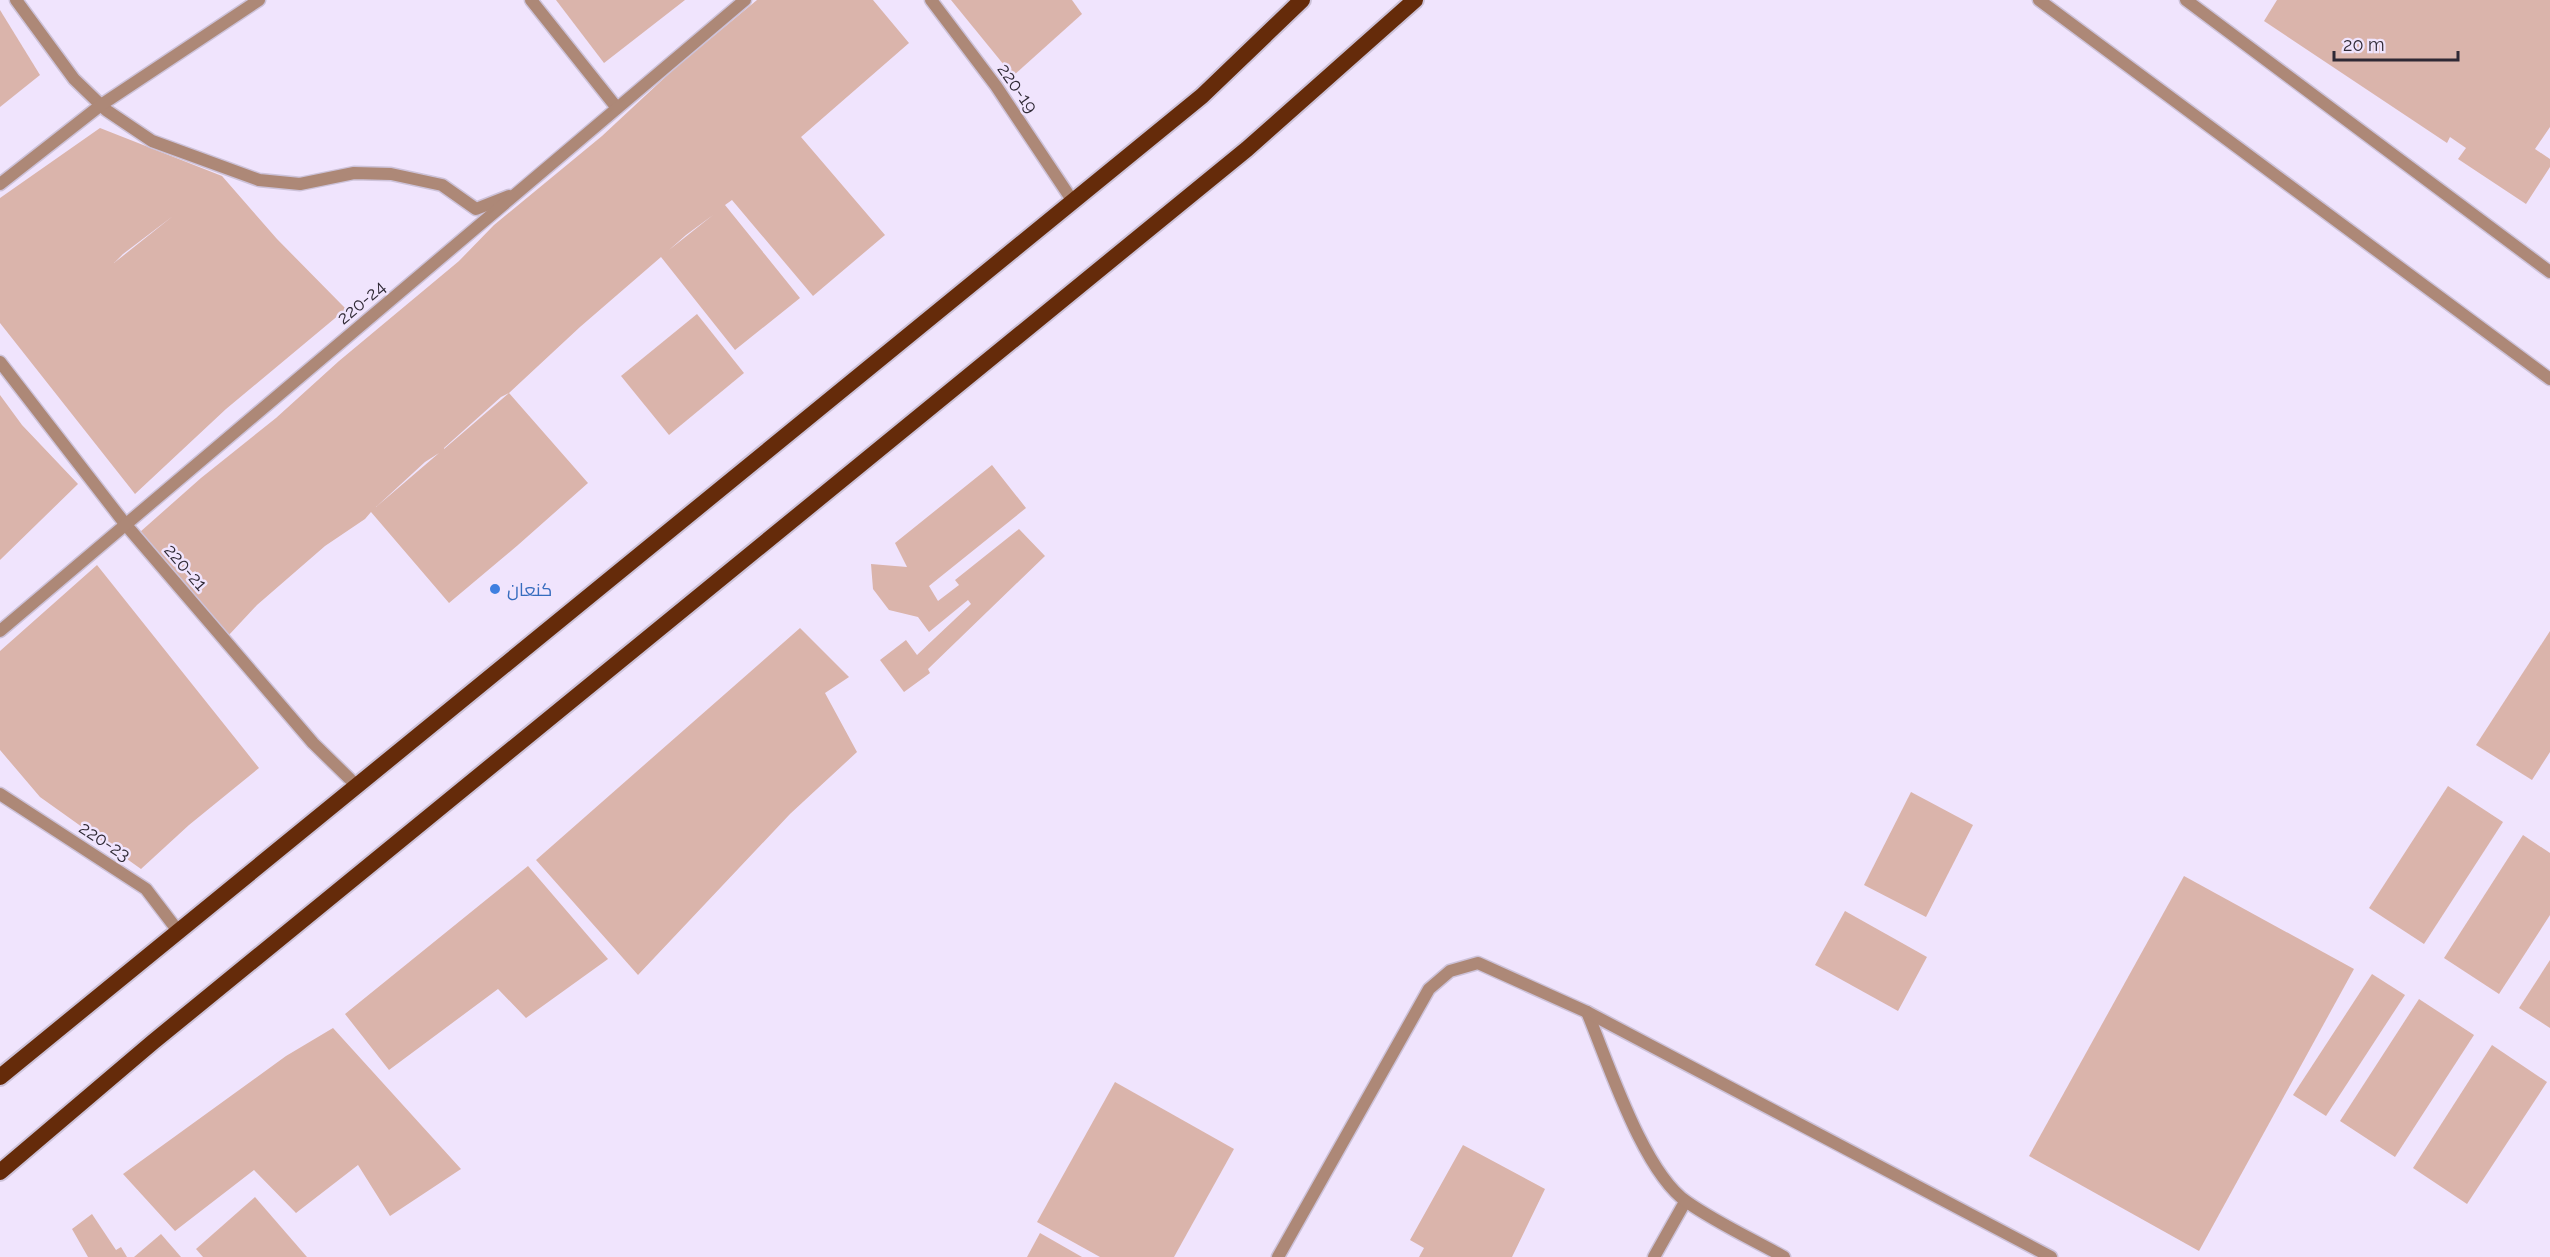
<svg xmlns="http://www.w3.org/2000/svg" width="2550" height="1257" viewBox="0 0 2550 1257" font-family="Raleway,Cairo,sans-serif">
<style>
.building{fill:#dab4ab;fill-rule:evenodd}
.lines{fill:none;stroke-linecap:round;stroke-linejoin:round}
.service-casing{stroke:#cdc2d9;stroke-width:15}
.minor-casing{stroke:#cdc2d9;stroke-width:15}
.tertiary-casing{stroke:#cdc2d9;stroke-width:15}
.trunk-casing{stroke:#cdc2d9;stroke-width:20}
.service{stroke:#ad8877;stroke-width:12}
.minor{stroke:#ad8877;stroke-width:12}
.tertiary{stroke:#ad8877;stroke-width:12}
.trunk{stroke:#652b0a;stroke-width:16}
.shop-dot{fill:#3f7fe0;stroke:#f0e4fd;stroke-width:2}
.labels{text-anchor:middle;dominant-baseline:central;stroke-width:5;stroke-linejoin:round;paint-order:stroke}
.street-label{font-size:18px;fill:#2f2935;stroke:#f0e4fd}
.shop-label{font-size:18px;fill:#366cbe;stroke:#f0e4fd;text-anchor:start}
</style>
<rect width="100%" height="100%" fill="#f0e4fd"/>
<!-- building -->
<g class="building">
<polygon points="556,0 685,0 604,63"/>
<path d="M757,0h116l36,43 -108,94 84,98 -72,61 -81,-96 -7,5 75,93 -65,52 -74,-93 -81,70 -71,66 79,90 -70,62 -69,58 -78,-91 -6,7 -40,27 -68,59 -29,31 -88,-104 61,-54 75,-60 63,-57 120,-100 35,-36 108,-89 73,-68zM713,215l-44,35 17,-15zM509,393l-65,56v-1l57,-51zM439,453l-63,54 49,-45z"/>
<polygon points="951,0 1072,0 1082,14 1013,76"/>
<polygon points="2277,0 2550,0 2550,127 2535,149 2550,159 2550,167 2526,204 2458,159 2466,148 2450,137 2447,143 2264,21"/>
<polygon points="0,10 40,75 0,107"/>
<path d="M100,128l122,48 55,63 69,70 -120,100 -91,85 -135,-171v-125zM173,216l-59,47 9,-9z"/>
<polygon points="697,314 744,373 669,435 621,376"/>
<polygon points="0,395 22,425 78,484 0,560"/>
<polygon points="992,465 1026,508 929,586 938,601 959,585 955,580 1019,529 1045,556 928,669 930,673 904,692 880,660 906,640 917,655 971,604 968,600 929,632 918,617 889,610 873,589 871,564 907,567 895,543"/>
<polygon points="97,565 259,768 189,825 141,869 40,797 0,750 0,651"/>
<polygon points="800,628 849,677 825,693 857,752 790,814 638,975 536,860"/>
<polygon points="2550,631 2550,752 2532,780 2476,745"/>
<polygon points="2448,786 2503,822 2424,944 2369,908"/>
<polygon points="1911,792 1973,825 1926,917 1864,885"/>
<polygon points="2523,835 2550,853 2550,915 2499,994 2444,958"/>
<polygon points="528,866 608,959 526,1018 498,989 389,1070 345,1014"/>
<polygon points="2184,876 2354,969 2199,1251 2029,1156"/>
<polygon points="1845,911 1927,957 1898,1011 1815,965"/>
<polygon points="2550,960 2550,1028 2519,1008"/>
<polygon points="2372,974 2405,995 2326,1116 2293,1095"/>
<polygon points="2419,999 2474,1035 2395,1157 2340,1121"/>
<polygon points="333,1028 461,1169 390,1216 358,1165 296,1213 254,1170 175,1231 123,1174 286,1056"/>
<polygon points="2492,1045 2547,1082 2467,1204 2413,1168"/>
<polygon points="1115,1082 1234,1149 1174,1257 1100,1257 1037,1222"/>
<polygon points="1463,1145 1545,1189 1512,1257 1419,1257 1424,1248 1410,1240"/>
<polygon points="255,1197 307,1257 203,1257 196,1249"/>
<polygon points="92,1214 116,1250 121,1247 127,1257 88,1257 72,1229"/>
<polygon points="1040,1233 1082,1257 1027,1257"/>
<polygon points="161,1234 181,1257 134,1257"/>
</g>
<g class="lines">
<!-- service casing -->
<g class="service-casing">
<polyline id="service" points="1654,1257 1685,1202"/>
</g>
<!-- minor casing -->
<g class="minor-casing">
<g id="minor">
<polyline points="16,0 74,79 106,110 152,141 259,180 300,184 354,173 391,174 442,185 476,209 509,196"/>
<polyline points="531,0 617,108"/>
<polyline points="931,0 996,86 1072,200"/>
<polyline points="0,184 101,105 259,0"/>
<polyline points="0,362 126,525 313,743 356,785"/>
<polyline points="0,631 745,0"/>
<polyline points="0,794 146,889 178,931"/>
<path d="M1587,1012c21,50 56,160 100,190 30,21 65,37 97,55"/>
<polyline points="1278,1257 1429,989 1450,971 1478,963 1587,1012 2051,1257"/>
</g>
</g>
<!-- tertiary casing -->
<g class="tertiary-casing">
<g id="tertiary">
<polyline points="2039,0 2550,379"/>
<polyline points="2186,0 2550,272"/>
</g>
</g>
<!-- trunk casing -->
<g class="trunk-casing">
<g id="trunk">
<polyline points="0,1077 1202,96 1302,0"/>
<polyline points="0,1172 153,1042 1247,149 1415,0"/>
</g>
</g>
<!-- service -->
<use href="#service" class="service"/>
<!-- minor -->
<use href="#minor" class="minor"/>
<!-- tertiary -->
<use href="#tertiary" class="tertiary"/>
<!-- trunk -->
<use href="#trunk" class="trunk"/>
</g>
<!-- markers -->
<circle class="shop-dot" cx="495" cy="589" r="6"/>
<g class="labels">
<!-- street labels -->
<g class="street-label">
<text transform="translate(1018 88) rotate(55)">220-19</text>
<text transform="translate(361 302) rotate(-40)">220-24</text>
<text transform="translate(186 567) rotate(49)">220-21</text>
<text transform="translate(105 841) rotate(33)">220-23</text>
</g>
<!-- shop labels -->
<g class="shop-label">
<text x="507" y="589">كنعان</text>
</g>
</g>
<!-- scale -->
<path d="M2334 51v9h124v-9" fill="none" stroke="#2f2935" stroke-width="3"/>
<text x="2343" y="51" font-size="18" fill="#2f2935" stroke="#f0e4fd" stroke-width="4.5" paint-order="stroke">20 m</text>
</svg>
